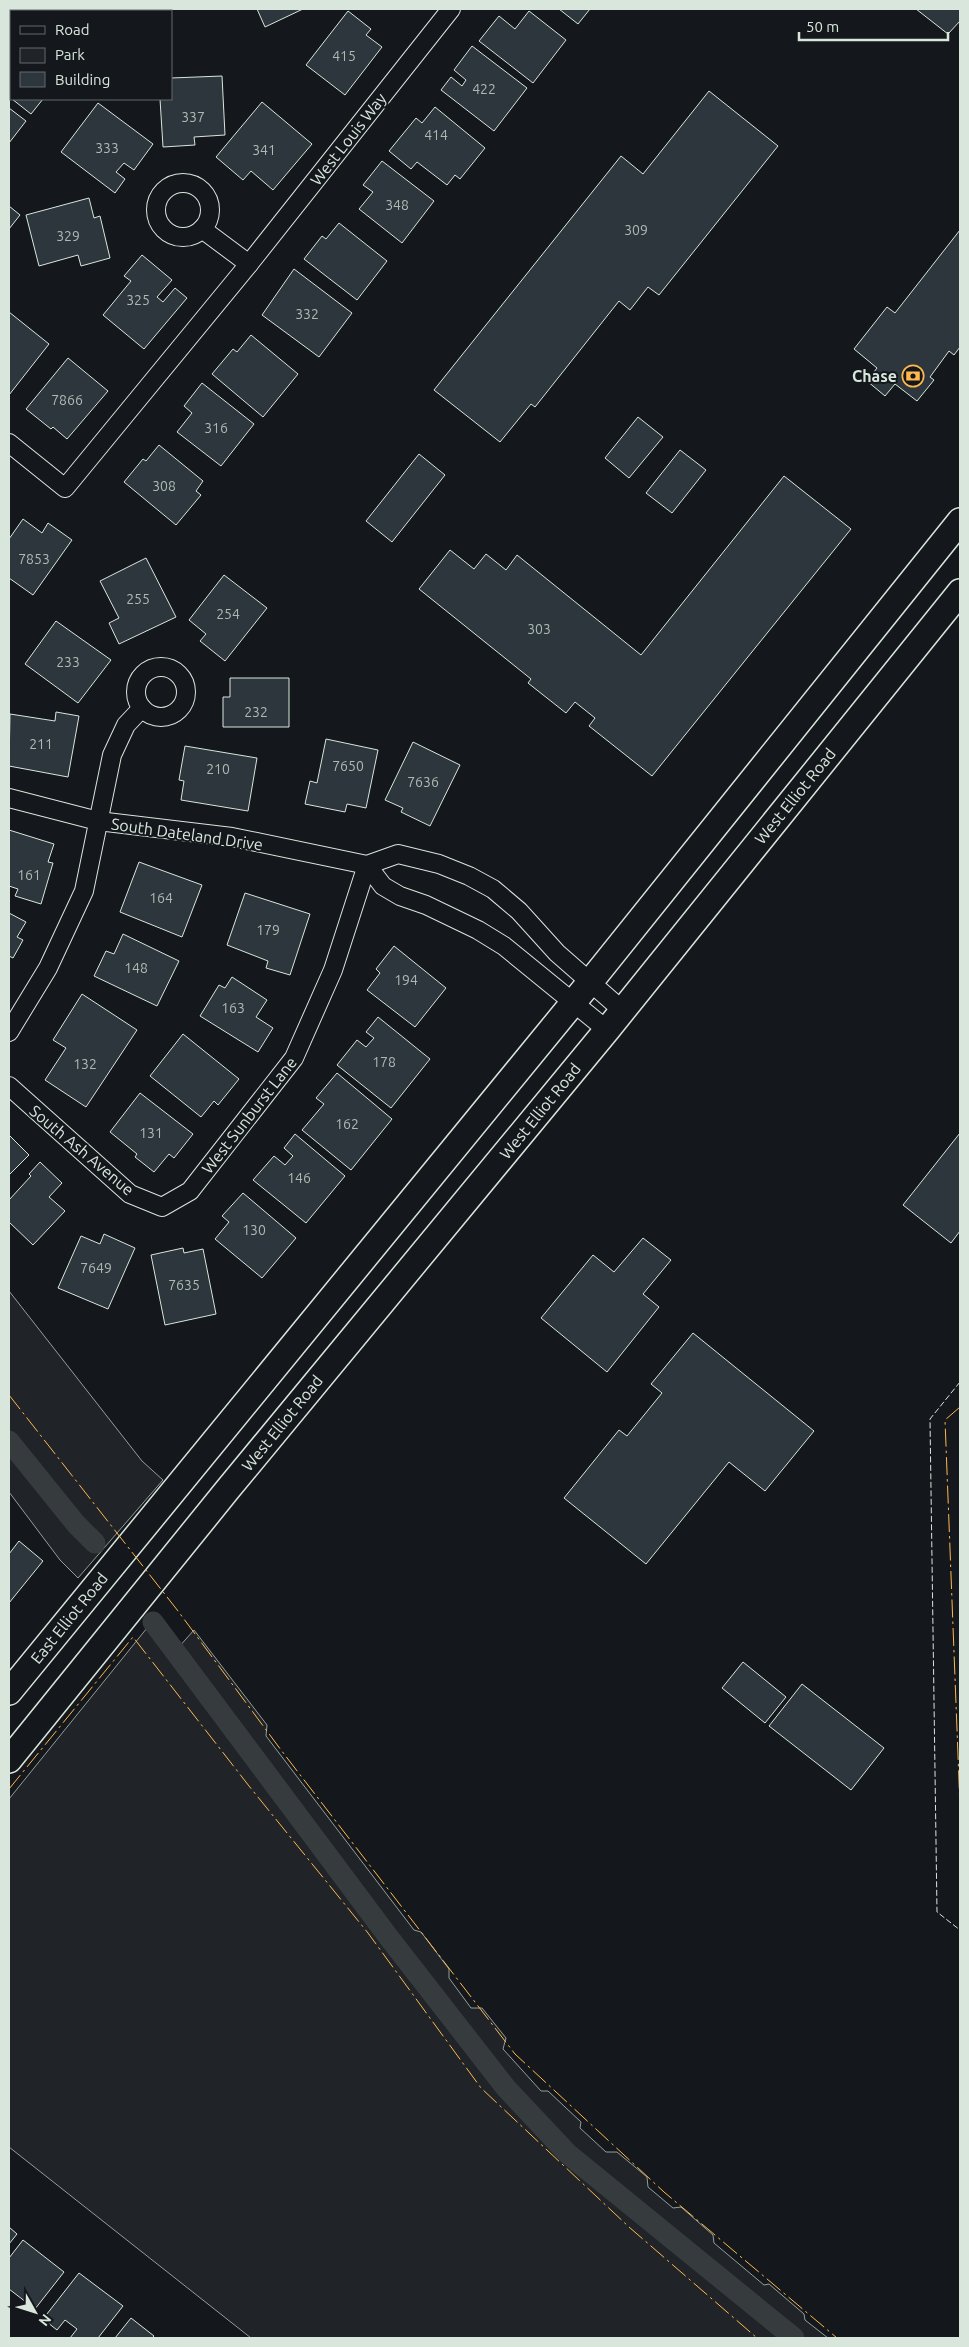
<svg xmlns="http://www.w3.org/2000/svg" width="969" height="2347" viewBox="0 0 969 2347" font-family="Ubuntu,sans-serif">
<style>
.green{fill:#202428;stroke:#939e99}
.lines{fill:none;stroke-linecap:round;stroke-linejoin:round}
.canal{stroke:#363b3e;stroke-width:21}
.building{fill:#2c363c;stroke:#d8e6dc}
.minor-casing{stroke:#d8e6dc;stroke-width:20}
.secondary-casing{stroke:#d8e6dc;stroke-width:28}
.minor{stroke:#14181c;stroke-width:18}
.secondary{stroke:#14181c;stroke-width:25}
.fence{stroke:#d8e6dc;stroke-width:1;stroke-dasharray:6 2.5;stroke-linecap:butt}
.power{stroke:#ffb74d;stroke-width:1;stroke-dasharray:18 4 2.5 4;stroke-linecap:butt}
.labels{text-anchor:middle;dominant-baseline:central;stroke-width:4;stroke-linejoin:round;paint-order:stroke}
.number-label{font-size:14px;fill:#adbab4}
.street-label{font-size:16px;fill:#d8e6dc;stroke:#14181c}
.poi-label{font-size:16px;font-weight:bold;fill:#d8e6dc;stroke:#14181c;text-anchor:end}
</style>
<rect width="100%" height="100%" fill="#14181c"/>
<!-- green -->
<g class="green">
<polygon points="9,1291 142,1461 163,1480 78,1578 60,1560 9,1492"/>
<polygon points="147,1628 170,1657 194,1630 267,1725 266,1736 414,1930 421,1932 449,1969 449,1978 471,2008 482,2008 506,2038 503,2049 541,2091 548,2091 581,2122 580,2128 606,2152 617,2152 647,2177 648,2187 673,2208 681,2207 713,2235 714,2243 764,2285 769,2284 804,2314 805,2320 828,2338 251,2338 9,2147 9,1799"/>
</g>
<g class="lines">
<!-- canal -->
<g class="canal">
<polyline points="9,1441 76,1524 95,1543"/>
<polyline points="153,1622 390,1939 506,2088 568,2154 794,2338"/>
</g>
</g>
<!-- building -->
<g class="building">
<polygon points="26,9 75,9 78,11 30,11"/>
<polygon points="89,9 116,9 114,11 92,11"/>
<polygon points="257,9 303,9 265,27"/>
<polygon points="559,9 590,9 578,24"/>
<polygon points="916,9 960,9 960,21 948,34"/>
<polygon points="348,11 371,29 366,35 382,47 345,95 306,65"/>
<polygon points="529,11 566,40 533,83 479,41 499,16 515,29"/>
<polygon points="11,37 11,98 9,96 9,40"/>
<polygon points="472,46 527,88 494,131 441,90 451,77 462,86 466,80 454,70"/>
<polygon points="222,76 225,135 194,137 195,145 163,147 160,99 171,99 171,78"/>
<polygon points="709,91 778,146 659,295 648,287 630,310 619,301 535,407 531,404 500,442 434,390 621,156 643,174"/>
<polygon points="12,99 43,99 31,114"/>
<polygon points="262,102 312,144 273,190 251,171 243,180 216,157"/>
<polygon points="98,103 153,144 134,170 124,163 116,172 125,179 115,193 61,152"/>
<polygon points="435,107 485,148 460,179 455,175 447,185 417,162 411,169 389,151 416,118 422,123"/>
<polygon points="9,108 26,121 9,143"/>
<polygon points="382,161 434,201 402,243 359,209 373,192 363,185"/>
<polygon points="89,198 94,218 100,216 110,258 81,266 78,255 39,266 26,215"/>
<polygon points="9,206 20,215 9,229"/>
<polygon points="339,223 387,261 357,300 304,259 322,236 326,239"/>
<polygon points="960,230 960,347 954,355 949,351 930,377 934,380 917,401 895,384 885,396 867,381 877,368 854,349 887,307 895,313"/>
<polygon points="142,255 172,280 157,297 163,302 175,288 187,298 144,349 103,315 131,281 124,276"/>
<polygon points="294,269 352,313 319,357 262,315"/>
<polygon points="9,312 49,344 9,395"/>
<polygon points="251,335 298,374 263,417 212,374 233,349 237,352"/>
<polygon points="68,358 108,391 67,439 53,427 51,429 26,409"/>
<polygon points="202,383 254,424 221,466 177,432 192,413 184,406"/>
<polygon points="638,417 663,437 629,478 605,458"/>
<polygon points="159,445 203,481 196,491 201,495 176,525 124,482 143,459 146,461"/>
<polygon points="680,450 706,470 672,513 646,493"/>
<polygon points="419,454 445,475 392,542 366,521"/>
<polygon points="784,476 851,529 652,776 589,726 595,718 575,702 566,713 528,683 531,679 419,589 450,550 474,569 486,554 506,570 517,555 641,655"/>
<polygon points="23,519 42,533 48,523 72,540 33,595 9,578 9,539"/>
<polygon points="146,558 176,617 119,644 109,623 119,618 100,581"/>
<polygon points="224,575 267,608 225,661 200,641 206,634 189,620"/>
<polygon points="56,621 111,660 78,703 25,664"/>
<polygon points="230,678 289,678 289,727 223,727 223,697 230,697"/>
<polygon points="56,712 79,716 68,777 9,766 10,714 55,721"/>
<polygon points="326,739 378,750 366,808 347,804 345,812 305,804 310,781 317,783"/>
<polygon points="413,742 460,765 430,826 401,812 403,808 385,800"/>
<polygon points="185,746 257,758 248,811 181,800 184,781 179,780"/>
<polygon points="9,830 54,844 48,862 53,863 41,904 15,896 18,889 9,886"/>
<polygon points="139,862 202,885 182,937 120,912"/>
<polygon points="245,893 310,914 290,975 266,968 268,961 227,945"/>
<polygon points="9,913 26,922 17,937 23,940 13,958 9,956"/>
<polygon points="123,934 179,961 157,1006 94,976 106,951 114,954"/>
<polygon points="394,946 446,988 415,1027 367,990 380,973 376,969"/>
<polygon points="232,977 267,1000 256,1017 273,1028 258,1052 200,1016 219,985 225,988"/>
<polygon points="82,994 137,1030 86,1107 45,1080 66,1048 53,1040"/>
<polygon points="378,1017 430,1059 391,1108 337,1065 357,1040 366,1047 374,1038 366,1032"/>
<polygon points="183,1034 239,1079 218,1105 214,1101 201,1117 150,1076"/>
<polygon points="337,1073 392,1119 351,1170 302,1130 324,1104 316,1098"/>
<polygon points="140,1093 193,1134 174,1158 169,1154 154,1172 135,1157 137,1154 110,1132"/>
<polygon points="960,1133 960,1231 951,1243 903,1205"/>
<polygon points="295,1134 345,1176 306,1223 253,1180 274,1156 285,1165 293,1156 284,1148"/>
<polygon points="9,1135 29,1155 9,1175"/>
<polygon points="40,1162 62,1183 49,1197 65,1211 33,1245 9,1222 9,1200 31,1176 29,1174"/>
<polygon points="243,1193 296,1238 262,1278 215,1239 229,1222 222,1216"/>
<polygon points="104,1234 135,1248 108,1309 58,1288 81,1236 100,1244"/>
<polygon points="643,1238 671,1260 643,1294 659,1307 607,1372 541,1318 593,1255 614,1272"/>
<polygon points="183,1248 184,1253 203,1249 216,1314 165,1325 151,1255"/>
<polygon points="693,1333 814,1431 765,1491 729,1462 646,1564 564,1498 619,1430 627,1436 662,1393 651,1384"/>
<polygon points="19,1541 43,1561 9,1603 9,1554"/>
<polygon points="743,1662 786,1697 765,1723 722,1688"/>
<polygon points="802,1684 884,1748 851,1790 769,1726"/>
<polygon points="9,2227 17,2234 9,2244"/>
<polygon points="23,2240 64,2272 35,2309 9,2289 9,2258"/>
<polygon points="79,2273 123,2306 98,2338 70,2338 77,2329 65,2320 57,2330 43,2319"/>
<polygon points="131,2318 154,2336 152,2338 115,2338"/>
</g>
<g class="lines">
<!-- minor casing -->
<g class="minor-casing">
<g id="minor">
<circle cx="183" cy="210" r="27"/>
<polyline points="202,229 249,264"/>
<polyline points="9,443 65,488 249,264 451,9"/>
<circle cx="161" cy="692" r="25"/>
<polyline points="9,798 98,821 232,837 367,865 398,854 439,864 469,876 493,889 519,911 557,953 622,1010"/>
<polyline points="367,865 383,886 400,896 426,905 478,930 504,946 607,1030"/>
<polyline points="9,1032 48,968 84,891 112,755 126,725 142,708"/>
<polyline points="9,1086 130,1194 162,1207 190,1191 294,1058 333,970 367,865"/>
</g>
</g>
<!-- secondary casing -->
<g class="secondary-casing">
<g id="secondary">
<polyline points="9,1692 591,981 960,521"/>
<polyline points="9,1760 228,1489 607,1030 960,592"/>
</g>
</g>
<!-- minor -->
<use href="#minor" class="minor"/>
<!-- secondary -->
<use href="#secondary" class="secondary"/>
<!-- fence -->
<polyline class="fence" points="960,1382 930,1419 937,1912 960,1930"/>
<!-- power -->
<g class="power">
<polyline points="9,1395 178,1611 281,1750 515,2054 664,2192 837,2338"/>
<polyline points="960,1407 945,1420 960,1807"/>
<polyline points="9,1789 133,1637 249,1786 368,1933 481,2088 629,2227 757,2338"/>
</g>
</g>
<!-- icons -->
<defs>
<g id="bank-ring" transform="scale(1.125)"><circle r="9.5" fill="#14181c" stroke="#ffb74d" stroke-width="1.5"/><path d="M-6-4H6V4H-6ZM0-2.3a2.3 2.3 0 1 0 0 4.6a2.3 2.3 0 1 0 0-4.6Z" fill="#ffb74d"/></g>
</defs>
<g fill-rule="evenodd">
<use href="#bank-ring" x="913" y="376"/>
</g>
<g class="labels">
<!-- number labels -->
<g class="number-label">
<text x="344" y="56">415</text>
<text x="484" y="89">422</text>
<text x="193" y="117">337</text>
<text x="436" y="135">414</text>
<text x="107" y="148">333</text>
<text x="264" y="150">341</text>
<text x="397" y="205">348</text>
<text x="636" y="230">309</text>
<text x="68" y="236">329</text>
<text x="138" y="300">325</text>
<text x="307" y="314">332</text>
<text x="67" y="400">7866</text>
<text x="216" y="428">316</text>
<text x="164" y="486">308</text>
<text x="34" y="559">7853</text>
<text x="138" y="599">255</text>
<text x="228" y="614">254</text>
<text x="539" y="629">303</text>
<text x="68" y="662">233</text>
<text x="256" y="712">232</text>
<text x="41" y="744">211</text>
<text x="348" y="766">7650</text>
<text x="218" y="769">210</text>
<text x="423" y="782">7636</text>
<text x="29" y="875">161</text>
<text x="161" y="898">164</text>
<text x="268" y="930">179</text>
<text x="136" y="968">148</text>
<text x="406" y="980">194</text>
<text x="233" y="1008">163</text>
<text x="384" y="1062">178</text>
<text x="85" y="1064">132</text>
<text x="347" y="1124">162</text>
<text x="151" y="1133">131</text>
<text x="299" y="1178">146</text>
<text x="254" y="1230">130</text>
<text x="96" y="1268">7649</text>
<text x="184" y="1285">7635</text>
</g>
<!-- street labels -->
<g class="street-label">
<text transform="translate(348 139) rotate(-52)">West Louis Way</text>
<text transform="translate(795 796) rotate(-51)">West Elliot Road</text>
<text transform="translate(187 834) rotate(8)">South Dateland Drive</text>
<text transform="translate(540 1111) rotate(-51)">West Elliot Road</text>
<text transform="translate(249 1115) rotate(-52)">West Sunburst Lane</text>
<text transform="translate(82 1150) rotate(40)">South Ash Avenue</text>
<text transform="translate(282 1423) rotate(-51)">West Elliot Road</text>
<text transform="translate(69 1618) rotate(-51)">East Elliot Road</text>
</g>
<!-- poi labels -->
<g class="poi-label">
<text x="897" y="376">Chase</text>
</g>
</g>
<!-- border -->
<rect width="969" height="2347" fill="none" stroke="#d8e6dc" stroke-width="20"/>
<!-- legend -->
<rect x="10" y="10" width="162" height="90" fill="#14181c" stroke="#626a69"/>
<rect x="20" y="26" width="25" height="8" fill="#14181c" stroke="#626a69"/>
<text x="55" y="35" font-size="15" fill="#d8e6dc">Road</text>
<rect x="20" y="48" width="25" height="15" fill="#202428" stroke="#626a69"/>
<text x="55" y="60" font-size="15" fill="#d8e6dc">Park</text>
<rect x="20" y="72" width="25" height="15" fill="#2c363c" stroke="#626a69"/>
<text x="55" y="85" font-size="15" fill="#d8e6dc">Building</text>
<!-- north arrow -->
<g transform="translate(35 2312) rotate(129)" stroke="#14181c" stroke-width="4" paint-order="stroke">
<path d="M0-4L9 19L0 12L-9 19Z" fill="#d8e6dc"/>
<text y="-8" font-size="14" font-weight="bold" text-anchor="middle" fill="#d8e6dc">N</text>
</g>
<!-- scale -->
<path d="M799 32v8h149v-8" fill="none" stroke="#d8e6dc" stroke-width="2.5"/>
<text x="806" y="32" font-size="15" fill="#d8e6dc" stroke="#14181c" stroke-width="4" paint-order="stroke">50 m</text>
</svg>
